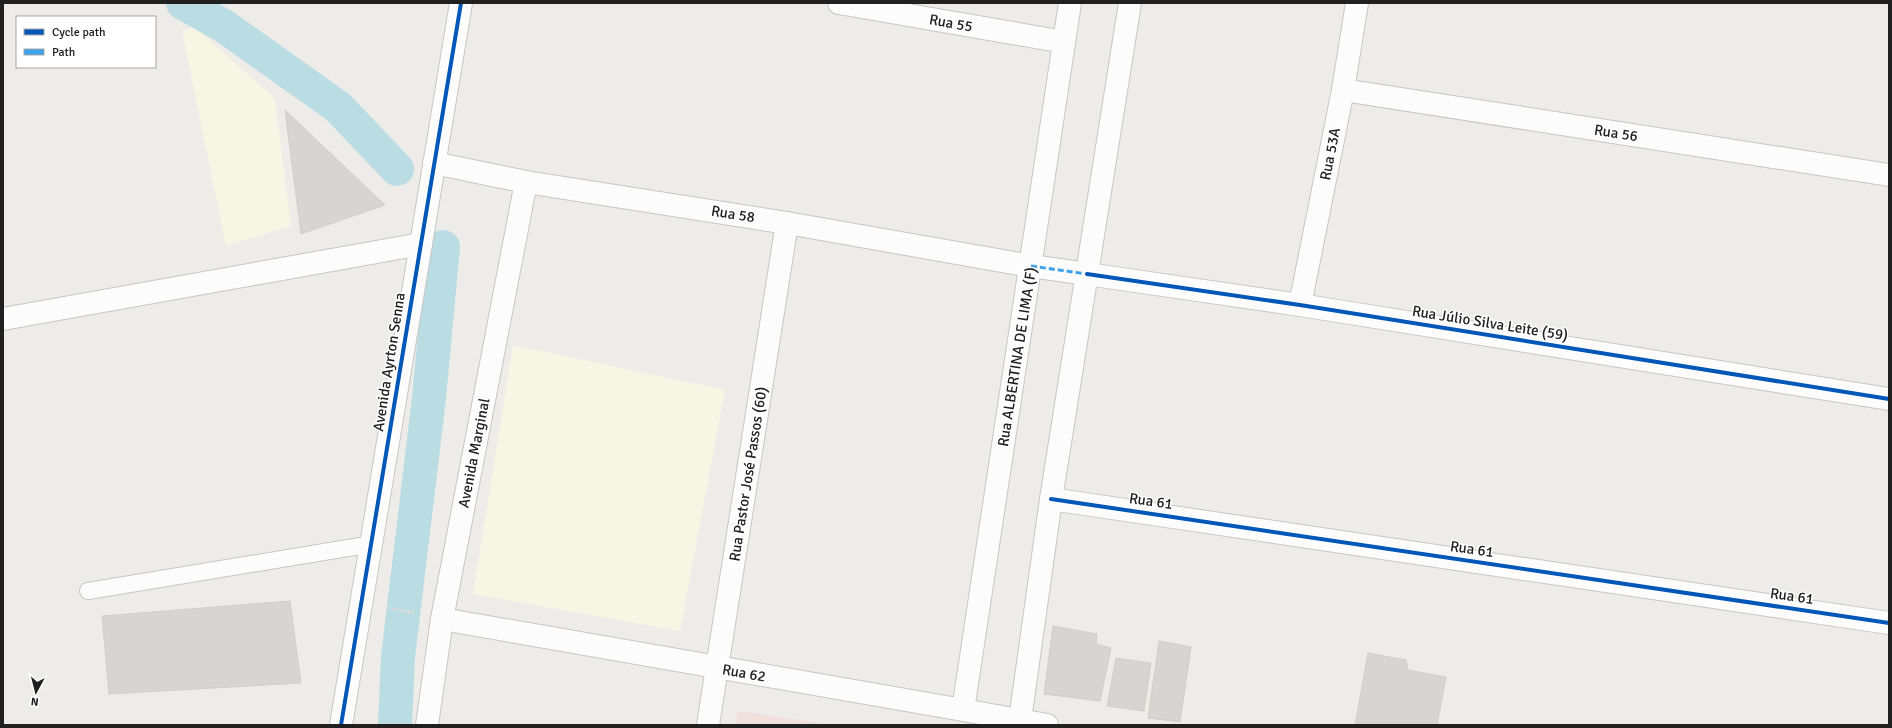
<svg xmlns="http://www.w3.org/2000/svg" width="1892" height="728" viewBox="0 0 1892 728" font-family="Signika,sans-serif">
<style>
.commercial{fill:#f1dfde}
.education{fill:#f7f6e5}
.lines{fill:none;stroke-linecap:round;stroke-linejoin:round}
.canal{stroke:#badde3;stroke-width:34}
.building{fill:#d7d4d2;stroke:#d2ceca}
.service-casing{stroke:#c7c6c5;stroke-width:18}
.pedestrian-casing{stroke:#c7c6c5;stroke-width:24}
.minor-casing{stroke:#c7c6c5;stroke-width:24}
.tertiary-casing{stroke:#c7c6c5;stroke-width:24}
.path{stroke:#ecdbd9;stroke-width:2.5;stroke-dasharray:2 2;stroke-linecap:butt}
.service{stroke:#fcfcfc;stroke-width:16}
.pedestrian{stroke:#fcfcfc;stroke-width:22}
.minor{stroke:#fcfcfc;stroke-width:22}
.tertiary{stroke:#fcfcfc;stroke-width:22}
.quiet{stroke:#3da2ea;stroke-width:3;stroke-dasharray:6 3;stroke-linecap:butt}
.cycleway-casing{stroke:#fff;stroke-width:6}
.cycleway{stroke:#0057b8;stroke-width:4}
.labels{text-anchor:middle;dominant-baseline:central;stroke-width:3;stroke-linejoin:round;paint-order:stroke}
.street-label{font-size:15px;fill:#202020;stroke:#fff}
</style>
<rect width="100%" height="100%" fill="#eeece9"/>
<!-- commercial -->
<polygon class="commercial" points="738,711 833,725 735,725"/>
<!-- education -->
<g class="education">
<polygon points="195,27 275,99 291,226 226,246 182,31"/>
<polygon points="513,345 725,390 680,631 473,594"/>
</g>
<g class="lines">
<!-- canal -->
<g class="canal">
<polyline points="183,3 224,26 338,107 397,169"/>
<polyline points="395,725 398,657 429,398 443,247"/>
</g>
</g>
<!-- building -->
<g class="building">
<polygon points="285,110 385,205 301,234"/>
<polygon points="290,601 301,683 109,694 102,616"/>
<polygon points="1053,626 1097,634 1096,644 1111,648 1100,701 1044,694"/>
<polygon points="1159,641 1191,647 1180,722 1148,718"/>
<polygon points="1368,653 1406,660 1408,670 1446,677 1437,725 1355,725"/>
<polygon points="1116,658 1151,663 1144,711 1107,706"/>
</g>
<g class="lines">
<!-- service casing -->
<g class="service-casing">
<polyline id="service" points="88,591 372,544"/>
</g>
<!-- pedestrian casing -->
<g class="pedestrian-casing">
<polyline id="pedestrian" points="1031,266 1087,274"/>
</g>
<!-- minor casing -->
<g class="minor-casing">
<g id="minor">
<polyline points="839,3 1064,42"/>
<polyline points="1343,90 1889,175"/>
<polyline points="434,163 526,182 787,223 1031,266"/>
<polyline points="1087,274 1300,305 1889,399"/>
<polyline points="1300,305 1343,90 1357,3"/>
<polyline points="3,319 421,244"/>
<polyline points="1051,499 1889,623"/>
<polyline points="442,619 963,710"/>
<polyline points="341,725 461,3"/>
<polyline points="427,725 442,619 526,182"/>
<polyline points="708,725 787,223"/>
</g>
</g>
<!-- tertiary casing -->
<g class="tertiary-casing">
<g id="tertiary">
<polyline points="1020,720 1051,499 1130,3"/>
<polyline points="1047,725 963,710 1070,3"/>
</g>
</g>
<!-- path -->
<polyline class="path" points="388,608 414,613"/>
<!-- service -->
<use href="#service" class="service"/>
<!-- pedestrian -->
<use href="#pedestrian" class="pedestrian"/>
<!-- minor -->
<use href="#minor" class="minor"/>
<!-- tertiary -->
<use href="#tertiary" class="tertiary"/>
<!-- quiet -->
<polyline class="quiet" points="1031,266 1087,274"/>
<!-- cycleway casing -->
<g class="cycleway-casing">
<g id="cycleway">
<polyline points="1087,274 1300,305 1889,399"/>
<polyline points="1051,499 1889,623"/>
<polyline points="341,725 461,3"/>
</g>
</g>
<!-- cycleway -->
<use href="#cycleway" class="cycleway"/>
</g>
<g class="labels">
<!-- street labels -->
<g class="street-label">
<text transform="translate(951 23) rotate(10)">Rua 55</text>
<text transform="translate(1616 133) rotate(9)">Rua 56</text>
<text transform="translate(1330 154) rotate(-79)">Rua 53A</text>
<text transform="translate(733 214) rotate(9)">Rua 58</text>
<text transform="translate(1490 323) rotate(9)">Rua Júlio Silva Leite (59)</text>
<text transform="translate(1017 357) rotate(-81)">Rua ALBERTINA DE LIMA (F)</text>
<text transform="translate(389 362) rotate(-81)">Avenida Ayrton Senna</text>
<text transform="translate(474 453) rotate(-79)">Avenida Marginal</text>
<text transform="translate(748 474) rotate(-81)">Rua Pastor José Passos (60)</text>
<text transform="translate(1151 501) rotate(8)">Rua 61</text>
<text transform="translate(1472 549) rotate(8)">Rua 61</text>
<text transform="translate(1792 596) rotate(8)">Rua 61</text>
<text transform="translate(744 673) rotate(10)">Rua 62</text>
</g>
</g>
<!-- border -->
<rect width="1892" height="728" fill="none" stroke="#202020" stroke-width="8"/>
<!-- legend -->
<rect x="16" y="16" width="140" height="52" fill="#ffffff" stroke="#a6a6a6"/>
<rect x="24" y="29" width="20" height="6" fill="#0057b8" stroke="#a6a6a6"/>
<text x="52" y="36" font-size="12" fill="#202020">Cycle path</text>
<rect x="24" y="49" width="20" height="6" fill="#3da2ea" stroke="#a6a6a6"/>
<text x="52" y="56" font-size="12" fill="#202020">Path</text>
<!-- north arrow -->
<g transform="translate(36 692) rotate(187)" stroke="#ffffff" stroke-width="3" paint-order="stroke">
<path d="M0-3L7 15L0 10L-7 15Z" fill="#202020"/>
<text y="-6" font-size="11" font-weight="bold" text-anchor="middle" fill="#202020">N</text>
</g>
</svg>
